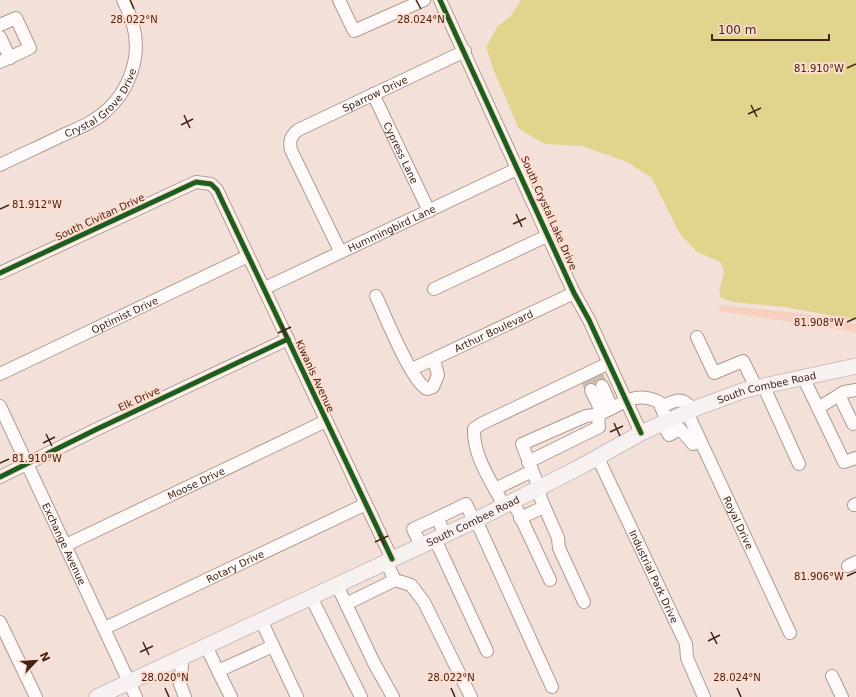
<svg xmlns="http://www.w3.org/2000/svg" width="856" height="697" viewBox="0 0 856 697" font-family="'DejaVu Sans',sans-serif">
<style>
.green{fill:#f8d0c0}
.water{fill:#e1d48d}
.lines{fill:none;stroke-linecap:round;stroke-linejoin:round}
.minor-tunnel{stroke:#d0bbb2;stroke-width:12;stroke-dasharray:12 6;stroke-linecap:butt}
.minor-casing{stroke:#af9a90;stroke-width:14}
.major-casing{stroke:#cec0ba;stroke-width:17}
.minor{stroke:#fdfaf9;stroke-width:12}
.major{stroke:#f7f1f2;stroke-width:15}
.cycleway-casing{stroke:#fedcce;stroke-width:8}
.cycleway{stroke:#1b5e20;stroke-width:5}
.ticks{fill:none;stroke:#422316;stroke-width:1.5}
.labels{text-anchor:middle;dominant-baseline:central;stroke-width:4;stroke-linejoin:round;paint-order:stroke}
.street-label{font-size:10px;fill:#422316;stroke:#fedcce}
.ticks-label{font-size:10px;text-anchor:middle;fill:#422316;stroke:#fedcce;stroke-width:4;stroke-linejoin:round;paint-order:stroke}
</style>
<rect width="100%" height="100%" fill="#f3e1d9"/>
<!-- green -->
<polygon class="green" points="721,305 798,313 856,324 856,332 718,311"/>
<!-- water -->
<polygon class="water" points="521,0 856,0 856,320 785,307 733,302 721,298 719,289 724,274 723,268 720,262 697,252 680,234 652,178 627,162 610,156 582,146 545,144 519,129 494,71 486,47 498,26 511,16"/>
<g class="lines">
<!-- minor-tunnel -->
<g class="minor-tunnel">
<polyline points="597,375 602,386"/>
<polyline points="587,380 591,390"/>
</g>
<!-- minor casing -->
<g class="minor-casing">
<g id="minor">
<polyline points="339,0 354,31 424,0"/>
<polyline points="440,0 574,293 589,320 641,433"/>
<polyline points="0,25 16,18 30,48 0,62"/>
<polyline points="0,37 10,58"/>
<path id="s1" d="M373,94l56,117"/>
<path id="s2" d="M0,165c20,-10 41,-19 61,-29 15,-7 32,-13 45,-25 23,-20 36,-55 27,-86 -2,-8 -6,-17 -10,-25"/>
<path id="s3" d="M340,251l-49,-101c-2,-10 0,-14 7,-20l167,-79"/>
<polyline points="0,273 196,182 211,184 217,190 392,559"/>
<path id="s4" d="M265,288l254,-120"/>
<polyline points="434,289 549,235"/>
<path d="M376,296c9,19 35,85 51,93l6,-2 5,-12 -4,-15"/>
<polyline points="697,337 714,373 743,361 756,387"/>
<path id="s5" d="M412,369l162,-76"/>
<path id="s6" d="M0,374l248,-118"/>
<polyline points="803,377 844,462 856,458"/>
<polyline points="763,385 799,464"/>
<polyline points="602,386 612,408"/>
<polyline points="591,390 602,413"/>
<polyline points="839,395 853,424 856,422"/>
<path id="s7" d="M0,406l136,291"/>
<path d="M661,407c13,-6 22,-12 31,3"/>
<polyline points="818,408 844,392 856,390"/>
<path id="s8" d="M687,412l103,221"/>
<polyline points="663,423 669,435 680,429 693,444 700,441"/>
<path id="s9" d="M598,458l88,186 1,14 17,39"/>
<polyline points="528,462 599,427 598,415"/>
<polyline points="0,477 95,430 288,339"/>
<polyline points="495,489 532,471"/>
<polyline points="513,501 550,580"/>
<polyline points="854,505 856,504"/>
<path d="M504,506c-12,-24 -31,-49 -30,-77l7,-5 128,-61"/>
<polyline points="437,518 466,504 474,521"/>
<polyline points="520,518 544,507"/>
<polyline points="476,520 552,687"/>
<polyline points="435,539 487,651"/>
<path id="s10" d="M66,545l260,-124"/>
<polyline points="421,545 413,529 437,518 445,534"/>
<polyline points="386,562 395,580 411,585 424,602 471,697"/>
<polyline points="848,566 856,562"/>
<polyline points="337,585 374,663 393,697"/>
<polyline points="311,597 361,697"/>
<path d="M584,602l-25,-54 -1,-10 -17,-39 -2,-11 -17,-44 64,-28c30,-1 41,-29 73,-14l8,19"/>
<polyline points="346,604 395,580"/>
<polyline points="261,620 297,697"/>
<polyline points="0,622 36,697"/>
<path id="s11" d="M105,628l261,-124"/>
<polyline points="206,646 218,671 273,646"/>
<polyline points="178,659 182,666 180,684 185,697"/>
<polyline points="218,671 231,697"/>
<polyline points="832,676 842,697"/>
</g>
</g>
<!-- major casing -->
<g class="major-casing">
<g id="major">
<path id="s12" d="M97,697l373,-174 110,-56 61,-34 58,-26 46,-17 111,-24"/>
</g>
</g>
<!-- minor -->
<use href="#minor" class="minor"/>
<!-- major -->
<use href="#major" class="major"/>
<!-- cycleway casing -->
<g class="cycleway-casing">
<g id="cycleway">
<polyline points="440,0 574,293 589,320 641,433"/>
<polyline points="0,273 196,182 211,184 217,190 392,559"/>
<polyline points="0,477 95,430 288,339"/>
</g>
</g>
<!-- cycleway -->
<use href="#cycleway" class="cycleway"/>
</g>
<!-- ticks -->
<path class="ticks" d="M130,0l4,9M416,0l5,9M847,68l9,-4M751,105l6,12M748,114l13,-6M184,115l6,13M181,125l12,-6M0,209l9,-4M516,214l6,13M513,224l13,-6M847,322l9,-4M281,324l6,13M278,333l13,-6M614,423l6,13M610,432l13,-6M46,434l6,12M43,443l12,-6M0,463l9,-4M379,533l5,12M375,542l13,-6M847,576l9,-4M711,632l6,12M708,641l12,-6M143,642l6,13M140,652l13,-6M165,688l4,9M451,688l4,9M737,688l4,9"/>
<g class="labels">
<!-- street labels -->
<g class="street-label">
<text stroke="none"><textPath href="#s3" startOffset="220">Sparrow Drive</textPath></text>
<text stroke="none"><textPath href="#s2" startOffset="121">Crystal Grove Drive</textPath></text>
<text stroke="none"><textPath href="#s1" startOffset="65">Cypress Lane</textPath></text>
<text transform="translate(549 213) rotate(66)">South Crystal Lake Drive</text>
<text transform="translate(100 217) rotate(-25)">South Civitan Drive</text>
<text stroke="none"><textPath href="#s4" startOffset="140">Hummingbird Lane</textPath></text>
<text stroke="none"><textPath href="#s6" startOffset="138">Optimist Drive</textPath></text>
<text stroke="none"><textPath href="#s5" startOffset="90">Arthur Boulevard</textPath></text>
<text transform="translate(315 376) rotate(65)">Kiwanis Avenue</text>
<text stroke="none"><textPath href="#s12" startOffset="739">South Combee Road</textPath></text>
<text transform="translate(139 399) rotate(-25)">Elk Drive</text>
<text stroke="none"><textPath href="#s10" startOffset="144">Moose Drive</textPath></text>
<text stroke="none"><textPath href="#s12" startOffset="415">South Combee Road</textPath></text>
<text stroke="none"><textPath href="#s8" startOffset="122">Royal Drive</textPath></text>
<text stroke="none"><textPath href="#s7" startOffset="152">Exchange Avenue</textPath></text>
<text stroke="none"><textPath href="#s11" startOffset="144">Rotary Drive</textPath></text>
<text stroke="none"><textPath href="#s9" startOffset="131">Industrial Park Drive</textPath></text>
</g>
</g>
<g class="ticks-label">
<text x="134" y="23">28.022°N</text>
<text x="421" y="23">28.024°N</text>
<text x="819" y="72">81.910°W</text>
<text x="37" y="208">81.912°W</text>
<text x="819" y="326">81.908°W</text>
<text x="37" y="462">81.910°W</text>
<text x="819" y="580">81.906°W</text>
<text x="451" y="681">28.022°N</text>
<text x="737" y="681">28.024°N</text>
<text x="165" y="681">28.020°N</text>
</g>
<!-- north arrow -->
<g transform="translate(36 661) rotate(65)" stroke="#fedcce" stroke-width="3" paint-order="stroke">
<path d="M0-3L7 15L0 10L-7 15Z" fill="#422316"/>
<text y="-6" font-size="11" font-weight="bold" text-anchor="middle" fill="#422316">N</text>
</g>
<!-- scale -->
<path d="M712 34v6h117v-6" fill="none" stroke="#422316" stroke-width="2"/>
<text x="718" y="34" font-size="12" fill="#422316" stroke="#fedcce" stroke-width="3" paint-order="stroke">100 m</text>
</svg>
